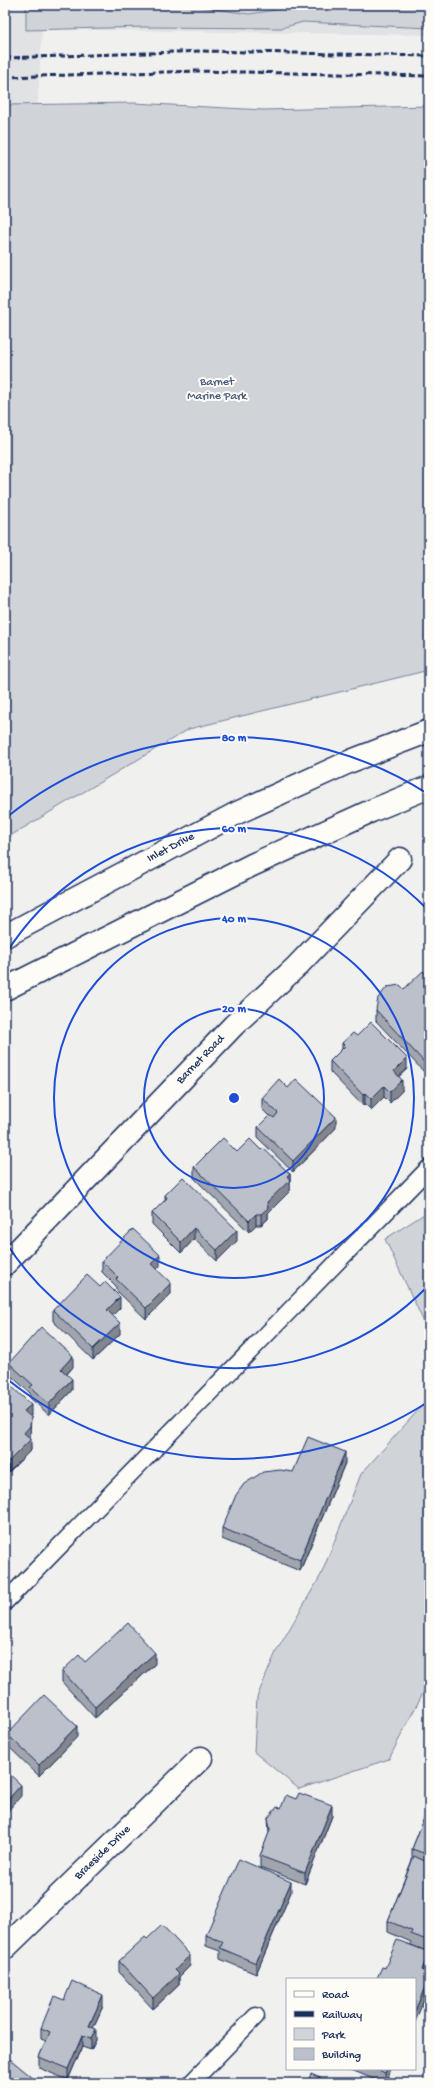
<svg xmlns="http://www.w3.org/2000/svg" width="434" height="2088" viewBox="0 0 434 2088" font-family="'Gochi Hand',sans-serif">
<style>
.built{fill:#e0e2e3}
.green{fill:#d0d3d8;stroke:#76819b}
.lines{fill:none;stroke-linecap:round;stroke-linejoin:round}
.service-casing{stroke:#1b2f5e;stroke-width:19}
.minor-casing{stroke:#1b2f5e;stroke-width:25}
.primary-casing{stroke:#1b2f5e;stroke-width:25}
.service{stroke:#fdfcf7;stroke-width:16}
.minor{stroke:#fdfcf7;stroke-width:22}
.primary{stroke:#fdfcf7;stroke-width:22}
.rail{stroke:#1b2f5e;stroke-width:3;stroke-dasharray:6 3;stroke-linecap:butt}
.wall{fill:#a1a5ae;stroke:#1b2f5e}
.shaded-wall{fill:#83868d;stroke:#1b2f5e}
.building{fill:#bbc0ca;stroke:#1b2f5e}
.ring{fill:none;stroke:#1d4ed8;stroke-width:2}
.labels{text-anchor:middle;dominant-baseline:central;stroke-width:4;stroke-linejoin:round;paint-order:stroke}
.park-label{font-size:12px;fill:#48587c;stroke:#fdfcf7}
.street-label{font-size:12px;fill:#1b2f5e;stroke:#fdfcf7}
.centre{fill:#1d4ed8;stroke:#fdfcf7;stroke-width:2}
.ring-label{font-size:12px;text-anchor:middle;font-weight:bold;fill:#1d4ed8;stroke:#fdfcf7;stroke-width:4;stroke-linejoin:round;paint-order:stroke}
</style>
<rect width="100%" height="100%" fill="#f0f0ee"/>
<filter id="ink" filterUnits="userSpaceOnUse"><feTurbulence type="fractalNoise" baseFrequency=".025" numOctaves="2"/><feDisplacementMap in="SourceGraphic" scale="8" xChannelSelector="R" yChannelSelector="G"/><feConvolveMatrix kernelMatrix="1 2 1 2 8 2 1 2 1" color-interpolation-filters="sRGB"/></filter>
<g filter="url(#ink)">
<!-- built -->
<polygon class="built" points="5,5 429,5 429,35 42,29 37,114 5,185"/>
<!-- green -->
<g class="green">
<polygon points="26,5 188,5 249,14 308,5 429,5 429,28 303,22 281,28 146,27 26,30"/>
<polygon points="134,103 263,110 429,106 429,670 189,729 5,839 5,105"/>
<polygon points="429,1211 429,1333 385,1239"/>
<polygon points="429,1398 429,1681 389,1759 299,1789 254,1752 257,1697 276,1652 321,1575 361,1474"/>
</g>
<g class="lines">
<!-- service casing -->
<g class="service-casing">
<g id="service">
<polyline points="5,1602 429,1168"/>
<polyline points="191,2083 256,2016"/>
</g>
</g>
<!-- minor casing -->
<g class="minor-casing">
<g id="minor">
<polyline points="5,1264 234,1025 297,966 400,859"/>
<polyline points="5,1948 201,1758"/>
</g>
</g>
<!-- primary casing -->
<g class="primary-casing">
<g id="primary">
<polyline points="5,936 237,813 351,761 429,731"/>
<polyline points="5,989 252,865 371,811 429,787"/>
</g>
</g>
<!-- service -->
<use href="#service" class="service"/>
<!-- minor -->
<use href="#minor" class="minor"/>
<!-- primary -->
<use href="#primary" class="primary"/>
<!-- rail -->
<g class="rail">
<polyline points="5,58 203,51 429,56"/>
<polyline points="5,77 197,71 429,76"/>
</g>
</g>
<!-- wall -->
<g class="wall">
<polygon points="429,977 426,1074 376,1021 376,1010 404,989"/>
<polygon points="357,1036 407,1069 399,1076 402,1091 390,1103 384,1097 371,1110 365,1104 363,1106 330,1072 330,1061 342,1049 342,1043"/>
<polygon points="288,1088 336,1128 293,1172 258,1138 258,1127 269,1116 262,1109 262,1098"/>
<polygon points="261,1150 290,1174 290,1191 268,1213 268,1219 261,1225 256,1225 249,1232 194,1178 194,1167 237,1152"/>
<polygon points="165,1195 237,1241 217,1261 194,1239 181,1253 152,1224 152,1213 165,1200"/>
<polygon points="102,1261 160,1266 157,1269 171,1294 146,1319 116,1290 116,1286 102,1272"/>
<polygon points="120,1308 112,1316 120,1334 93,1360 53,1321 53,1310"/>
<polygon points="9,1363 73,1367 67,1374 72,1390 49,1415 30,1398 30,1393 9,1374"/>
<polygon points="5,1380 31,1416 30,1417 30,1438 31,1450 9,1472 5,1469"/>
<polygon points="345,1463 300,1571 222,1539 222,1528 293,1472"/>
<polygon points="85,1662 155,1664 95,1718 62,1682 62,1671"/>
<polygon points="7,1734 77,1737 39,1776 7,1745"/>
<polygon points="296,1799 332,1816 305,1884 260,1867 260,1856 269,1834 268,1818 281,1808"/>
<polygon points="429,1806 429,1952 411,1945 411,1942 388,1932 388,1921 412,1860 412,1849"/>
<polygon points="291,1892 256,1974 220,1959 220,1951 206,1946 206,1935"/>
<polygon points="147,1939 190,1966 179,1977 179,1985 153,2009 119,1972 119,1961"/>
<polygon points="64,2000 103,2006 93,2028 96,2040 91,2050 82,2047 68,2080 39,2068 39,2057 46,2041 41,2039 41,2028"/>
<polygon points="349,2069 391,2069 386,2083 383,2083"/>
</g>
<!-- shaded-wall -->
<g class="shaded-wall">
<polygon points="407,1058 407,1069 394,1081 394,1071"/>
<polygon points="429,1061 429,1072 426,1074 426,1064"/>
<polygon points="402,1080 402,1091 390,1103 390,1092"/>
<polygon points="384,1086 384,1097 371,1110 371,1099"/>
<polygon points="365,1093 365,1104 363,1106 363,1095"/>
<polygon points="336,1117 336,1128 293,1172 293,1161"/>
<polygon points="290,1174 290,1191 268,1213 268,1219 261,1225 261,1214 267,1202 287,1176"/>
<polygon points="256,1214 256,1225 249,1232 249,1221"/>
<polygon points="194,1228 194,1239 181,1253 181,1242"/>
<polygon points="237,1230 237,1241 217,1261 217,1250"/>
<polygon points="160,1255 160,1266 151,1274 151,1264"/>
<polygon points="171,1283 171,1294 146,1319 146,1308"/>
<polygon points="120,1297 120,1308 107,1321 107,1310"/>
<polygon points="120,1323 120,1334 93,1360 93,1349"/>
<polygon points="73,1356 73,1367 61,1380 61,1369"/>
<polygon points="72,1379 72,1390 49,1415 49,1404"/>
<polygon points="31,1405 31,1416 24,1422 24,1411"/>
<polygon points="31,1417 30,1437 24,1444 24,1433"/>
<polygon points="31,1439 31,1450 9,1472 9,1461"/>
<polygon points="345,1452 345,1463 300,1571 300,1560"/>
<polygon points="155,1653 155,1664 95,1718 95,1707"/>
<polygon points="77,1726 77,1737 39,1776 39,1765"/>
<polygon points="21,1785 21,1796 5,1814 5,1803"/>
<polygon points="332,1805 332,1816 305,1884 305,1873"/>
<polygon points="291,1882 291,1892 256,1974 256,1963"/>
<polygon points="429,1953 429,1964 422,1981 422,1970"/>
<polygon points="190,1955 190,1966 179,1977 179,1985 153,2009 153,1998 175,1970"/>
<polygon points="429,1977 429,1988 415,2022 415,2011"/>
<polygon points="103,1995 103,2006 89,2037 89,2026"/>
<polygon points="96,2029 96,2040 91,2050 91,2039"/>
<polygon points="82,2036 82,2047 68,2080 68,2069"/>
<polygon points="387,2069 391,2069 385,2083 385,2073"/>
</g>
<!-- building -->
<g class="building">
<polygon points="423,971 429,977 429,1061 426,1064 376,1010 378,998 387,987 400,985 404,989"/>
<polygon points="371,1022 407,1058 394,1071 402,1080 390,1092 384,1086 371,1099 365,1093 363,1095 330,1061 345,1046 342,1043 353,1033 357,1036"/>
<polygon points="279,1079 288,1088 296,1079 336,1117 293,1161 258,1127 270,1115 274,1118 278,1113 262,1098"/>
<polygon points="223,1138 237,1152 250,1139 261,1150 263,1148 290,1174 287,1176 290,1180 267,1202 268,1208 261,1214 256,1214 249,1221 194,1167"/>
<polygon points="183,1177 237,1230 217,1250 194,1228 181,1242 152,1213 167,1198 165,1195"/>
<polygon points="133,1229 160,1255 151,1264 171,1283 146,1308 116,1279 118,1277 102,1261"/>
<polygon points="87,1275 100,1287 105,1282 120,1297 107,1310 120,1323 93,1349 53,1310"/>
<polygon points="41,1327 73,1356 61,1369 72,1379 49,1404 30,1387 33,1385 9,1363"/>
<polygon points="5,1380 31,1405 24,1411 31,1417 30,1426 24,1433 31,1439 9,1461 5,1458"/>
<polygon points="308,1437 345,1452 300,1560 222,1528 236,1495 244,1484 263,1472 280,1470 293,1472"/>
<polygon points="128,1623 155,1653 95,1707 62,1671 79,1655 85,1662"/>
<polygon points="44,1695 77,1726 39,1765 7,1734"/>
<polygon points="5,1770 21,1785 5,1803"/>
<polygon points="299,1793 332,1805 305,1873 260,1856 270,1830 268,1818 277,1807 281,1808 286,1795 296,1799"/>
<polygon points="429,1806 429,1855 412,1849"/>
<polygon points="414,1856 429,1863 429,1941 411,1934 412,1931 388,1921"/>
<polygon points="239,1859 291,1882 256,1963 220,1948 223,1942 206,1935"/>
<polygon points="162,1925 190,1955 175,1970 179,1974 153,1998 119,1961 145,1937 147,1939"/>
<polygon points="397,1940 429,1952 422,1970 429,1973 429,1977 415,2011 415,1979 381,1979 377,1978 382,1967 385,1968"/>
<polygon points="72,1981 103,1995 89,2026 96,2029 91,2039 82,2036 68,2069 39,2057 50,2032 41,2028 54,1996 64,2000"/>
<polygon points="5,2055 39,2083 5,2083"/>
<polygon points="376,2069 387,2069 385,2073"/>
<polygon points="311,2074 332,2083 307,2083"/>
</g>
</g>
<!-- distance rings -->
<g class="ring">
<circle cx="234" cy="1098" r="90"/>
<circle cx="234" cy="1098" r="180"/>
<path d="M428 1286A270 270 0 0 1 5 1241M5 955A270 270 0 0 1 428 910"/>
<path d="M428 1402A361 361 0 0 1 7 1379M7 817A361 361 0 0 1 428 794"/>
</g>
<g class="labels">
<!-- park labels -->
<g class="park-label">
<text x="217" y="383">Barnet<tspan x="217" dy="14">Marine Park</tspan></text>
</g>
<!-- street labels -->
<g class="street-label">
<text transform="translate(171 848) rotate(-28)">Inlet Drive</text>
<text transform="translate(201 1060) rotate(-46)">Barnet Road</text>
<text transform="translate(103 1853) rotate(-44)">Braeside Drive</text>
</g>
</g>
<circle cx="234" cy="1098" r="6" class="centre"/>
<g class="ring-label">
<text x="234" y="741">80 m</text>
<text x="234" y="832">60 m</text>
<text x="234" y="922">40 m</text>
<text x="234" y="1012">20 m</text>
</g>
<!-- margin -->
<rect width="434" height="2088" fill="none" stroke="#fdfcf7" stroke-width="20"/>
<rect x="10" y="10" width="414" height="2068" fill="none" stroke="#1b2f5e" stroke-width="1.5" filter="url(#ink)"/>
<!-- legend -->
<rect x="286" y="1978" width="130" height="92" fill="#fdfcf7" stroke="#a3aaba"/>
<rect x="294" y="1991" width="20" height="6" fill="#fdfcf7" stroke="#a3aaba"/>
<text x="322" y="1998" font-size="12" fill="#1b2f5e">Road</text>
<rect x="294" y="2011" width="20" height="6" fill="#1b2f5e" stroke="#a3aaba"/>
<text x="322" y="2018" font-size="12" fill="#1b2f5e">Railway</text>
<rect x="294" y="2028" width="20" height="12" fill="#d0d3d8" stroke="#a3aaba"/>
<text x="322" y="2038" font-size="12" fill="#1b2f5e">Park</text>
<rect x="294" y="2048" width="20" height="12" fill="#bbc0ca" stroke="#a3aaba"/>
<text x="322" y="2058" font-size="12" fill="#1b2f5e">Building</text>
</svg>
